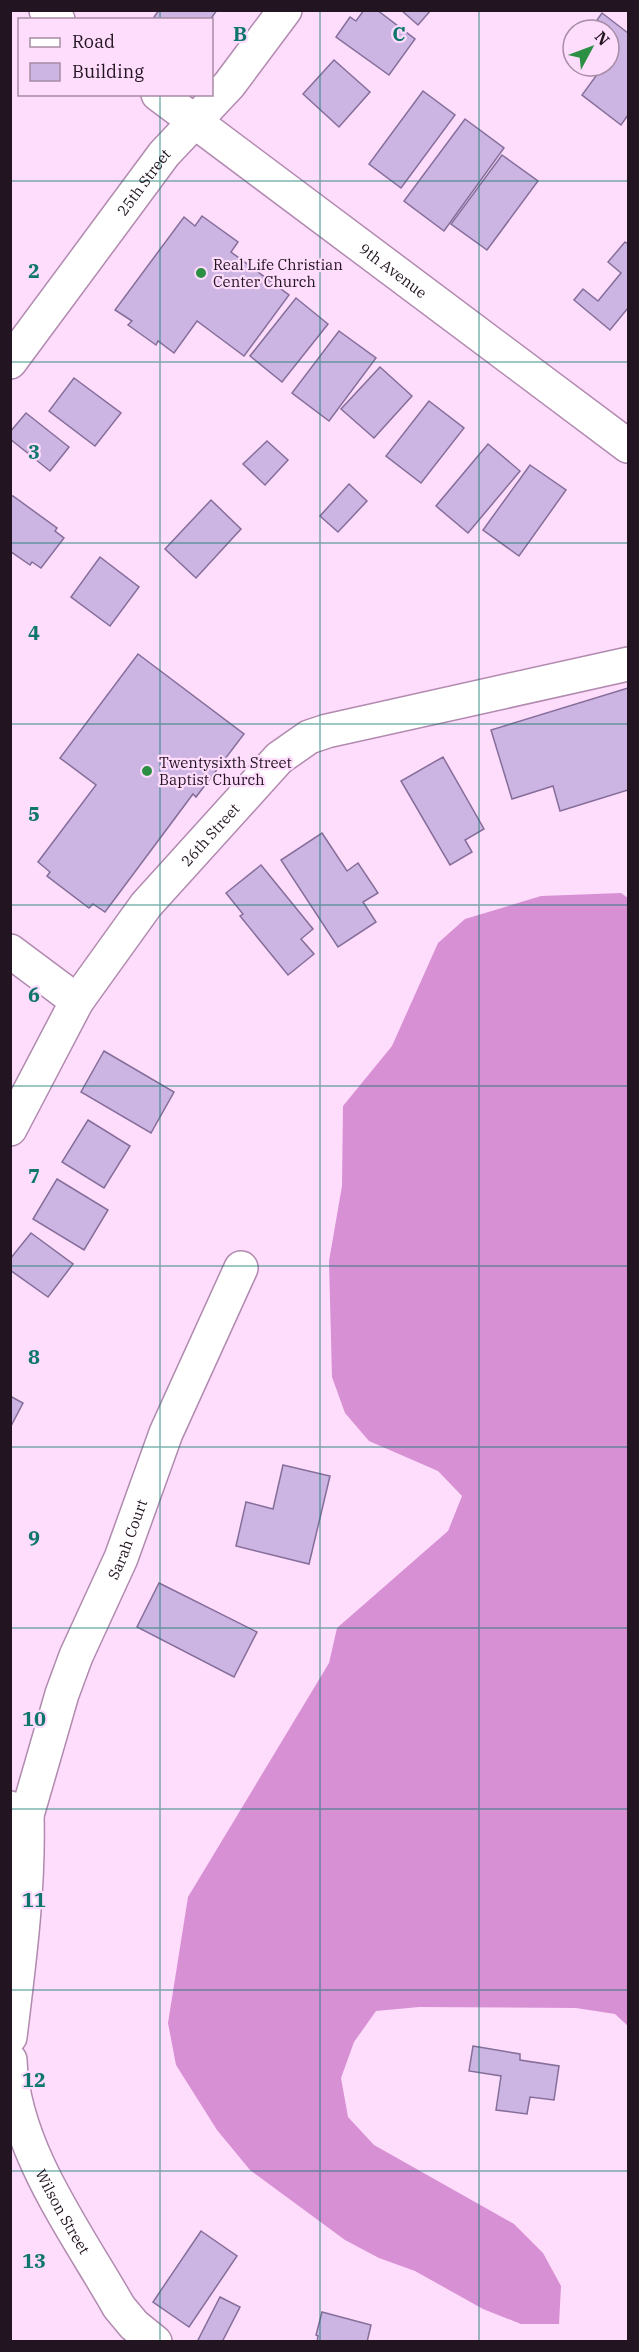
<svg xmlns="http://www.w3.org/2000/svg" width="639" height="2352" viewBox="0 0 639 2352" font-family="'IBM Plex Serif',serif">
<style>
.forest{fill:#d790d4}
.building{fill:#ccb4e3;stroke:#856e9a;stroke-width:1.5}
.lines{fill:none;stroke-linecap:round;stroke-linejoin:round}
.minor-casing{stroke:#b18aaf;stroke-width:36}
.minor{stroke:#fff;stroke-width:33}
.grid{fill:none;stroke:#0f766e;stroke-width:1.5;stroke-opacity:0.55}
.poi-dot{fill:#2b8f44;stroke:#fedcfb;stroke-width:2}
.labels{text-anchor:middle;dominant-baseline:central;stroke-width:4.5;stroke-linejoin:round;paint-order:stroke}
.street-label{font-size:15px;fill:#231422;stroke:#fedcfb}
.poi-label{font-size:15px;fill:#231422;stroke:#fedcfb;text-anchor:start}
.grid-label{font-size:20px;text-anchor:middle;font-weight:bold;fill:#0f766e;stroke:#fedcfb;stroke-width:4.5;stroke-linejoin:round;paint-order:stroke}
</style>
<rect width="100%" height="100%" fill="#fedcfb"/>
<!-- forest -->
<polygon class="forest" points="621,893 628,898 628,2026 615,2014 576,2008 419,2007 376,2011 354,2042 341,2078 348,2117 374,2145 514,2224 543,2253 561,2286 559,2324 521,2324 483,2309 415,2271 379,2258 345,2240 250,2170 217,2130 176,2065 168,2023 188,1897 329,1663 337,1628 448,1531 462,1496 438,1471 369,1441 345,1413 332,1377 329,1261 342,1186 343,1106 392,1046 438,943 465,919 541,896"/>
<!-- building -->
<g class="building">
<polygon points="159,10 217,10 210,20 158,20 154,17"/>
<polygon points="364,10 377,10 415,39 389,75 336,37 350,17 356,21"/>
<polygon points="401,10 431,10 418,25"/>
<polygon points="602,13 628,33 628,115 621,125 582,95 596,76 583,66 609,66 609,30 590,30"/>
<polygon points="334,60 370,92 339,127 303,94"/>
<polygon points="423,91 455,115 401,188 369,164"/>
<polygon points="465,119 504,148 444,231 404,201"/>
<polygon points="502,155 538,181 487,250 451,224"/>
<polygon points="202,216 238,242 231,252 289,295 244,356 197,321 174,353 158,341 156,345 128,325 132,321 115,310 184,217 195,226"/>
<polygon points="625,242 628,244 628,308 610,330 574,300 583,289 598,301 621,273 608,262"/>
<polygon points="296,298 328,324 282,382 250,356"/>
<polygon points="339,331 376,358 329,421 292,393"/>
<polygon points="380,367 412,396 374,438 341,409"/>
<polygon points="74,378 121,413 95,446 49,411"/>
<polygon points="429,401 464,428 421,483 386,456"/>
<polygon points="26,413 69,447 50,471 10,439 10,432"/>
<polygon points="267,441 288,460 265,485 243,464"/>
<polygon points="488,444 520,471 468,533 436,506"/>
<polygon points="530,465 566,490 519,556 483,530"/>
<polygon points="349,484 367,501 338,532 320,516"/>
<polygon points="10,496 13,496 57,528 55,531 64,538 41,568 32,562 30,565 10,551"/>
<polygon points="211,500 241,529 196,578 165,549"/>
<polygon points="100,557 139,587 110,626 71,597"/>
<polygon points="138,654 244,734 196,797 193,794 105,912 93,904 89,908 47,876 50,872 38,862 96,785 60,758"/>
<polygon points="628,688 628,790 560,811 553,786 512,799 491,730"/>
<polygon points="443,757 484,829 465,840 472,852 450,865 401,781"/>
<polygon points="322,833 347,871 358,863 378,893 363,902 376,922 338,947 281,860"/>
<polygon points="261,865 313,929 301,939 314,954 288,975 240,916 243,914 226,893"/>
<polygon points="104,1051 174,1092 151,1133 81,1092"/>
<polygon points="88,1120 130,1146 104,1188 62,1162"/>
<polygon points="57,1179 108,1210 84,1250 33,1219"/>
<polygon points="31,1233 73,1264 48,1297 10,1270 10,1259"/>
<polygon points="10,1396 23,1403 10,1428"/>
<polygon points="283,1465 330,1476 309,1564 236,1546 246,1502 273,1509"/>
<polygon points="159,1583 257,1632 234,1677 137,1627"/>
<polygon points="473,2046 520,2054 520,2060 559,2066 554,2100 530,2097 527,2114 496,2110 501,2076 469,2071"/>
<polygon points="201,2231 237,2256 189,2327 153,2302"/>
<polygon points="220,2297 240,2307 222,2342 197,2342"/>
<polygon points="322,2312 371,2325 367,2342 317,2342 318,2336 316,2335"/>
</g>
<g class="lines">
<!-- minor casing -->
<g class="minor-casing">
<g id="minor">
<polyline points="46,10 58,20"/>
<path id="s1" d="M158,94l470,352"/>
<path id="s2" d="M10,362l154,-208 65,-69 56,-75"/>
<polyline points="10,951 77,1001"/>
<path id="s3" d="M10,1129l67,-128 69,-96 133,-147 30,-21 18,-6 301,-67"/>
<path d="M10,1808l17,7c2,74 -8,148 -17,222"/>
<path id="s4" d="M27,1815l35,-121 14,-38 45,-98 45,-125 75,-165"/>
<path id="s5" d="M10,2060c3,88 67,173 109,247l15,18 21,17"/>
</g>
</g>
<!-- minor -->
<use href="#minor" class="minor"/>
</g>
<!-- grid -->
<path class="grid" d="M160,10v10M320,10v2332M479,10v2332M160,94v2248M10,181h618M10,362h618M10,543h618M10,724h618M10,905h618M10,1086h618M10,1266h618M10,1447h618M10,1628h618M10,1809h618M10,1990h618M10,2171h618"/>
<!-- markers -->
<g class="poi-dot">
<circle cx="201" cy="273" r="6"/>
<circle cx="147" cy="771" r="6"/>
</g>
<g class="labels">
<!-- street labels -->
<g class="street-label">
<text stroke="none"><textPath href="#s2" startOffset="224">25th Street</textPath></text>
<text stroke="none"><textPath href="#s1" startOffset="294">9th Avenue</textPath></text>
<text stroke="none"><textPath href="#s3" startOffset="358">26th Street</textPath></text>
<text stroke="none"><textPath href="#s4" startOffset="294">Sarah Court</textPath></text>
<text stroke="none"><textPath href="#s5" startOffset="162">Wilson Street</textPath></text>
</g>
<!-- poi labels -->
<g class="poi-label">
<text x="213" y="264">Real Life Christian<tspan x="213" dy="17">Center Church</tspan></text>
<text x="159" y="762">Twentysixth Street<tspan x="159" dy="17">Baptist Church</tspan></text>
</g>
</g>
<g class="grid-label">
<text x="240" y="41">B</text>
<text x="399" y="41">C</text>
<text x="34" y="278">2</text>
<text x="34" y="459">3</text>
<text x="34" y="640">4</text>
<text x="34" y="821">5</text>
<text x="34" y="1002">6</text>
<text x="34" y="1183">7</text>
<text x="34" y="1364">8</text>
<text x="34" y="1545">9</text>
<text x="34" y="1726">10</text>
<text x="34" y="1907">11</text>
<text x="34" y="2087">12</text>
<text x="34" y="2268">13</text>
</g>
<!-- border -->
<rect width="639" height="2352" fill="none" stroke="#231422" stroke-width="24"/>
<!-- legend -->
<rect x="18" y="18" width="195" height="78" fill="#fedcfb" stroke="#a68ca4" stroke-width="1.5"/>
<rect x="30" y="38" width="30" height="9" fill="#ffffff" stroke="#a68ca4" stroke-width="1.5"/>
<text x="72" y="48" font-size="18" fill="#231422">Road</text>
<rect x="30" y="63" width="30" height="18" fill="#ccb4e3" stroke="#a68ca4" stroke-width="1.5"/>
<text x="72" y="78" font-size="18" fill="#231422">Building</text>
<!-- north arrow -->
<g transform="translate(591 48) rotate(49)"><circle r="28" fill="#fedcfb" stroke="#a68ca4" stroke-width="1.5"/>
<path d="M0-4.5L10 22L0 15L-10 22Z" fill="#2b8f44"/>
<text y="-9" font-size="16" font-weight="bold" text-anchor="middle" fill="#231422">N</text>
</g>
</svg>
